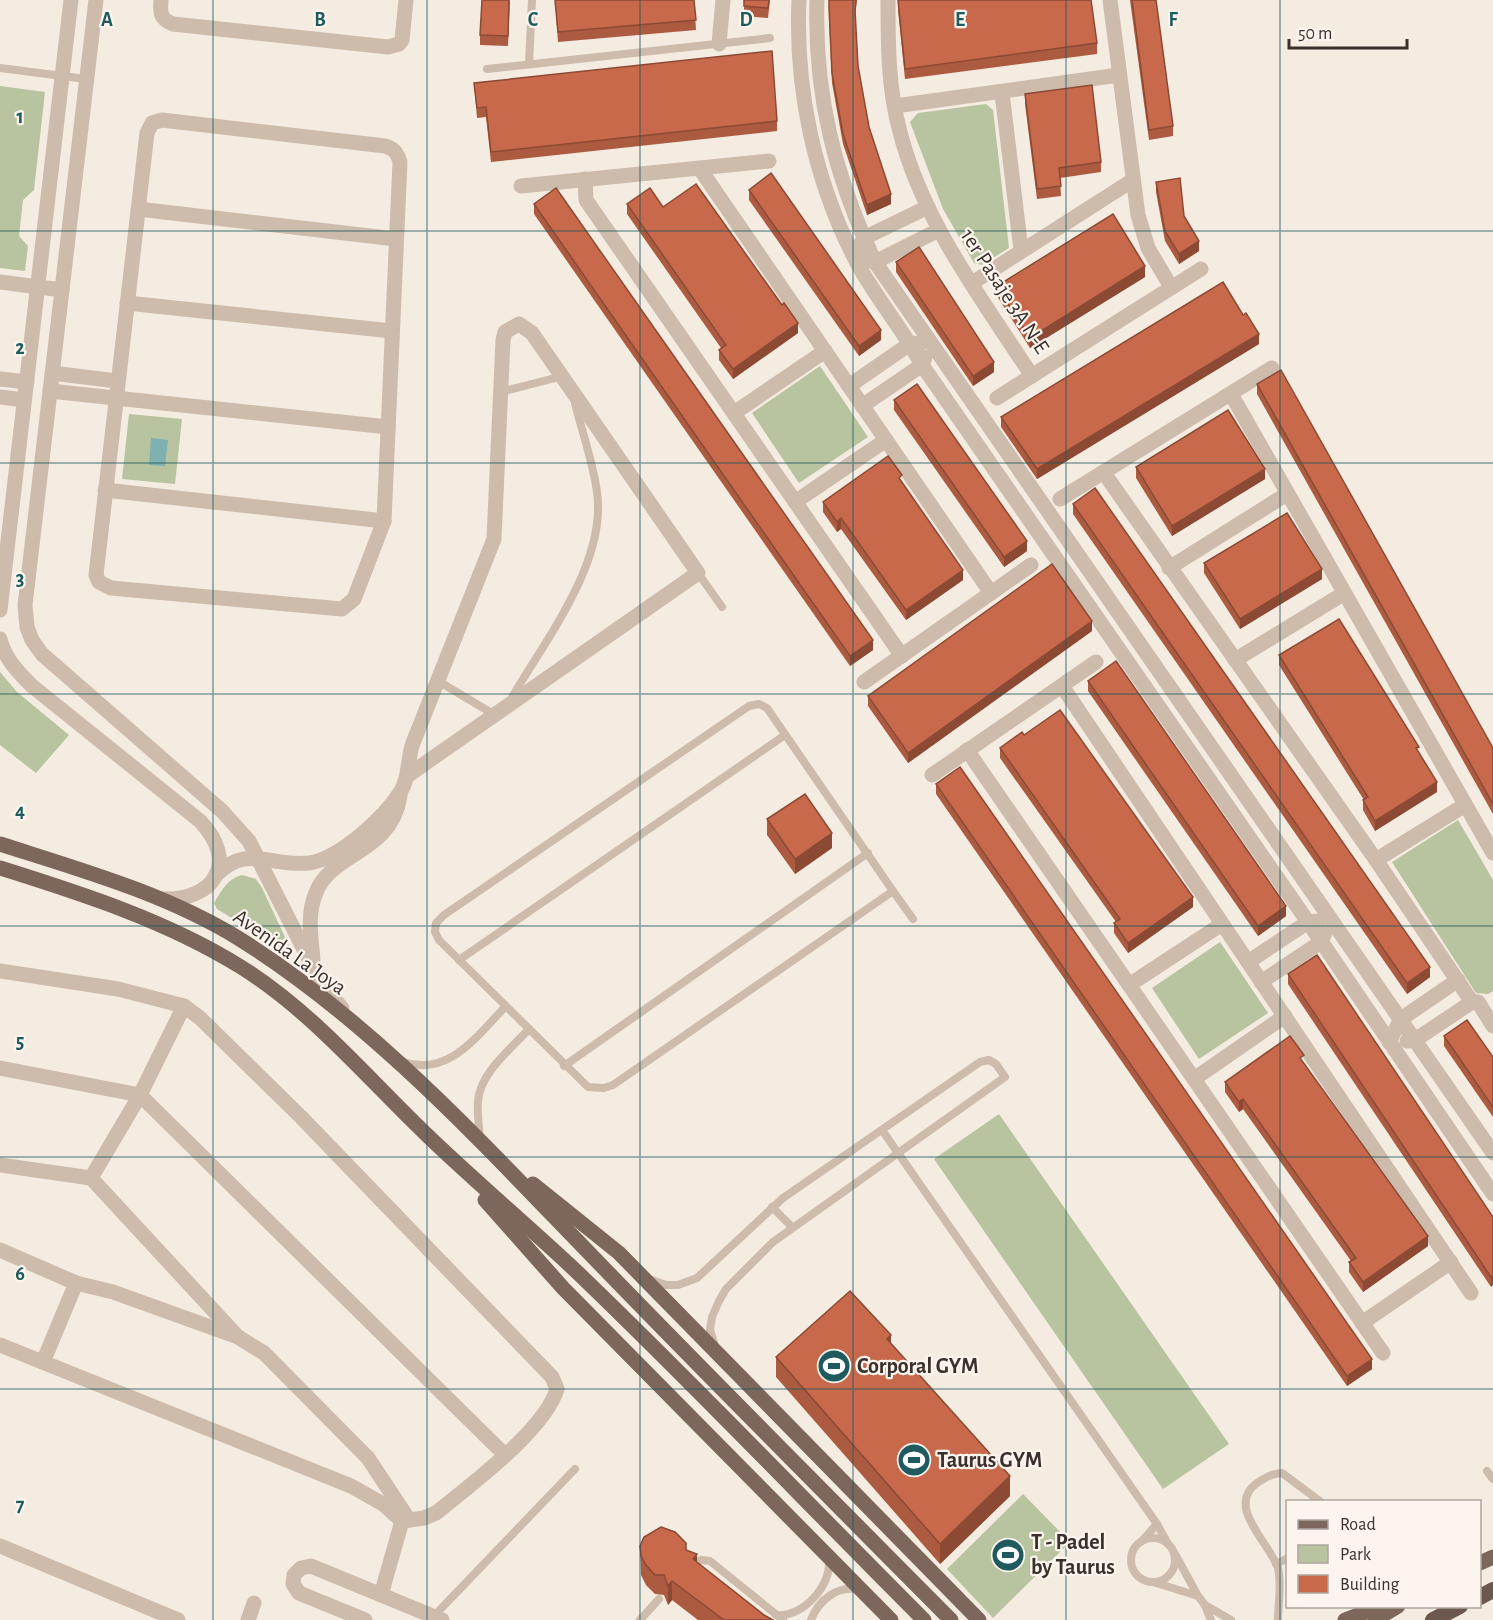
<svg xmlns="http://www.w3.org/2000/svg" width="1493" height="1620" viewBox="0 0 1493 1620" font-family="'Alegreya Sans',sans-serif">
<style>
.green{fill:#b8c4a0}
.water{fill:#7fb0b2}
.lines{fill:none;stroke-linecap:round;stroke-linejoin:round}
.service{stroke:#cdbbac;stroke-width:8}
.minor{stroke:#cdbbac;stroke-width:15}
.primary{stroke:#7d675c;stroke-width:15}
.trunk{stroke:#6c584f;stroke-width:16}
.wall{fill:#ac5a40}
.shaded-wall{fill:#8c4a34}
.building{fill:#c8694b;stroke:#8c4a34;stroke-width:1.5}
.grid{fill:none;stroke:#1f5a5e;stroke-width:1.5;stroke-opacity:0.55}
.labels{text-anchor:middle;dominant-baseline:central;stroke-width:4.5;stroke-linejoin:round;paint-order:stroke}
.street-label{font-size:22px;fill:#3b302b;stroke:#fbf5ee}
.poi-label{font-size:22px;font-weight:bold;fill:#3b302b;stroke:#fbf5ee;text-anchor:start}
.grid-label{font-size:20px;text-anchor:middle;font-weight:bold;fill:#1f5a5e;stroke:#fbf5ee;stroke-width:4.5;stroke-linejoin:round;paint-order:stroke}
</style>
<rect width="100%" height="100%" fill="#f4ebe1"/>
<!-- green -->
<g class="green">
<polygon points="0,86 45,92 34,190 23,200 19,236 28,246 25,271 0,268"/>
<polygon points="986,104 993,110 1009,248 982,265 974,263 943,209 910,122 918,113"/>
<polygon points="820,366 868,437 799,483 752,413"/>
<polygon points="129,414 182,419 175,484 122,479"/>
<polygon points="0,672 17,692 69,735 36,773 0,745"/>
<polygon points="1458,820 1493,880 1493,991 1488,994 1476,993 1392,862"/>
<path d="M242,875l14,4 6,9 30,64 -2,2 -73,-45 -3,-6c8,-13 13,-24 28,-28z"/>
<polygon points="1220,942 1268,1013 1199,1059 1152,988"/>
<polygon points="999,1114 1229,1444 1163,1489 934,1159"/>
<polygon points="1023,1494 1070,1542 993,1618 947,1569"/>
</g>
<!-- water -->
<polygon class="water" points="151,438 168,440 165,466 149,465"/>
<g class="lines">
<!-- service -->
<g class="service">
<polyline points="529,64 532,0"/>
<polyline points="0,68 86,79"/>
<polyline points="487,69 770,38"/>
<polyline points="501,392 563,376"/>
<polyline points="698,573 722,607"/>
<polyline points="438,681 495,715"/>
<path d="M511,699c34,-59 96,-136 86,-207 -4,-30 -15,-60 -22,-89"/>
<polygon points="759,704 767,708 893,891 613,1085 604,1088 588,1087 439,940 435,932 436,923 444,915 749,706"/>
<polyline points="893,891 913,919"/>
<polyline points="459,960 785,735"/>
<path d="M403,1062c46,15 74,-26 102,-55"/>
<polyline points="564,1066 868,853"/>
<polyline points="882,1130 1157,1524"/>
<path d="M480,1139c-1,-13 -3,-26 -2,-38 2,-28 33,-52 50,-71"/>
<polyline points="772,1207 792,1227"/>
<polyline points="649,1279 666,1285 678,1285 697,1278 783,1198 980,1062 989,1060 996,1064 1005,1077 773,1242 726,1289 719,1301 712,1317 710,1330 715,1346"/>
<polyline points="1487,1471 1493,1479"/>
<circle cx="1153" cy="1560" r="22"/>
<polyline points="1143,1540 1157,1524 1168,1544"/>
<polyline points="1276,1564 1288,1558"/>
<polyline points="691,1566 701,1560 710,1561 783,1620"/>
<polyline points="1153,1582 1198,1596 1175,1554"/>
<polyline points="1198,1596 1205,1605 1231,1620"/>
<polyline points="1205,1606 1211,1620"/>
<path d="M776,1615c27,3 56,-30 53,-56"/>
<polyline points="433,1617 575,1469"/>
<polyline points="640,1620 659,1599"/>
<path d="M811,1620c7,-19 27,-36 48,-30"/>
<path d="M1278,1620c0,-16 4,-36 0,-52 -9,-26 -53,-62 -21,-85 9,-6 14,-9 25,-10l39,29"/>
</g>
<!-- minor -->
<g class="minor">
<polyline points="96,0 25,605 27,627 32,640 42,654 222,811 249,841 314,969 325,989 342,1008"/>
<path d="M161,0c-1,13 -1,19 12,24l215,23 11,-3 3,-4 4,-40"/>
<path d="M799,0c-4,88 15,178 55,257 19,38 48,70 68,108l386,557 185,272"/>
<path d="M817,0c-3,95 18,176 58,262l618,891"/>
<path d="M888,0c0,44 0,89 12,132 23,90 82,167 132,244"/>
<polyline points="1110,0 1138,215 1148,248 1171,287"/>
<polyline points="719,44 723,0"/>
<polyline points="1002,93 1021,250"/>
<polyline points="895,106 1119,75"/>
<path d="M162,120l223,26c10,3 12,7 15,16l-16,359 -30,78 -12,10 -231,-21 -12,-6 -3,-7 51,-442 5,-10z"/>
<polyline points="700,169 991,593"/>
<polyline points="585,179 586,200 902,656"/>
<polyline points="521,186 769,161"/>
<polyline points="138,209 396,239"/>
<polyline points="859,247 864,238 928,207"/>
<polyline points="866,260 875,262 939,230"/>
<polyline points="0,282 62,290"/>
<polyline points="972,283 1133,180"/>
<polyline points="127,303 392,331"/>
<polyline points="52,373 117,381"/>
<polyline points="0,379 27,382"/>
<polyline points="849,386 911,343 920,344"/>
<polyline points="50,391 388,427"/>
<polyline points="1231,394 1493,853"/>
<polyline points="0,397 24,400"/>
<polyline points="997,398 1201,269"/>
<polyline points="862,406 922,365 925,357"/>
<polyline points="734,413 825,351"/>
<polyline points="1104,473 1376,860 1472,1002 1478,1002 1493,1026"/>
<polyline points="105,490 384,521"/>
<polyline points="1060,499 1272,368"/>
<polyline points="795,502 886,440"/>
<polyline points="1169,568 1287,494"/>
<polyline points="0,610 71,0"/>
<path d="M0,639c5,20 18,33 32,47l168,135c39,41 15,80 -38,78"/>
<polyline points="1235,660 1343,594"/>
<polyline points="864,682 1031,565"/>
<polyline points="1062,686 1471,1293"/>
<polyline points="967,750 1383,1353"/>
<polyline points="932,775 1096,662"/>
<polyline points="1376,860 1465,805"/>
<path d="M215,876c33,-33 53,-9 94,-13 30,-4 76,-46 92,-72 9,-15 6,-32 12,-48l81,-204 9,-199 2,-8 14,-8 13,9 166,240 -291,203"/>
<path d="M313,959c-2,-21 -6,-43 2,-64 15,-44 76,-40 85,-99"/>
<polyline points="1248,962 1308,922 1319,921"/>
<polyline points="0,971 118,989 184,1006"/>
<polyline points="1261,982 1321,942 1325,933"/>
<polyline points="1129,985 1222,924"/>
<polyline points="1407,1041 1415,1040 1472,1002"/>
<polyline points="1389,1042 1401,1019 1458,980"/>
<path d="M0,1068l140,27 44,-89 16,12 100,98 252,261 5,12c-12,41 -87,96 -121,124l-12,5 -22,3 -21,74"/>
<polyline points="1194,1079 1285,1016"/>
<polyline points="0,1165 91,1178"/>
<polyline points="0,1250 76,1283"/>
<polyline points="1362,1323 1451,1262"/>
<polyline points="238,1337 91,1178 140,1095 505,1455"/>
<polyline points="0,1345 351,1486 383,1504 402,1521"/>
<polyline points="43,1362 76,1283 113,1292 238,1337 264,1353 368,1458 409,1520"/>
<polyline points="0,1546 178,1620"/>
<polyline points="248,1620 254,1603"/>
<polyline points="365,1620 299,1593 293,1584 294,1575 301,1568 311,1566 442,1620"/>
</g>
<!-- primary -->
<g class="primary">
<path d="M0,844c81,26 164,49 238,94 135,84 247,208 357,321 118,122 237,241 356,361"/>
<path d="M0,868c83,26 167,53 241,99 72,45 127,112 188,170 48,46 99,89 148,135 118,113 231,232 347,348"/>
<polyline points="533,1184 619,1253 979,1620"/>
<polyline points="485,1200 563,1288 891,1620"/>
<polyline points="1480,1563 1493,1557"/>
<polyline points="1345,1620 1382,1606"/>
<polyline points="1375,1620 1398,1606"/>
</g>
<!-- trunk -->
<g class="trunk">
<polyline points="1480,1597 1493,1590"/>
<polyline points="1433,1620 1460,1606"/>
</g>
</g>
<!-- wall -->
<g class="wall">
<polygon points="510,0 508,46 480,45 480,35"/>
<polygon points="555,0 694,0 696,30 558,42"/>
<polygon points="744,0 770,0 768,18 744,16"/>
<polygon points="829,0 857,0 855,16 858,66 869,127 891,204 867,215 843,144 832,83 829,18"/>
<polygon points="898,0 1097,43 1097,54 905,79 898,10"/>
<polygon points="1130,0 1156,0 1173,126 1173,136 1149,140"/>
<polygon points="474,83 777,121 777,131 491,162 486,117 477,118"/>
<polygon points="1025,94 1101,162 1101,172 1060,178 1061,196 1037,199 1025,104"/>
<polygon points="1156,182 1184,216 1199,251 1179,264 1165,241 1156,192"/>
<polygon points="749,190 881,340 859,356 749,200"/>
<polygon points="534,204 873,650 850,666 534,214"/>
<polygon points="627,204 663,207 798,333 733,379 719,360 719,350 721,348 627,214"/>
<polygon points="896,262 994,372 973,386 896,272"/>
<polygon points="1145,277 1030,348 997,296 997,286"/>
<polygon points="1259,344 1037,479 1001,427 1001,417"/>
<polygon points="1257,384 1493,748 1493,814 1257,394"/>
<polygon points="894,400 1027,551 1004,567 894,410"/>
<polygon points="1136,467 1265,479 1172,536 1136,478"/>
<polygon points="902,483 963,580 906,620 841,529 837,532 823,512 823,502"/>
<polygon points="1073,504 1430,977 1407,994 1073,514"/>
<polygon points="1204,563 1322,579 1240,629 1204,573"/>
<polygon points="1092,631 908,763 868,706 868,696"/>
<polygon points="1279,655 1419,753 1437,792 1375,831 1363,810 1363,800 1364,800 1279,665"/>
<polygon points="1088,681 1286,916 1258,936 1088,691"/>
<polygon points="1024,735 1193,907 1128,953 1114,933 1114,923 1116,922 1000,758 1000,748"/>
<polygon points="936,784 1372,1369 1347,1386 936,794"/>
<polygon points="767,819 832,848 795,874 767,835"/>
<polygon points="1288,974 1493,1217 1491,1287 1288,984"/>
<polygon points="1444,1036 1493,1057 1493,1117 1444,1046"/>
<polygon points="1304,1063 1428,1246 1363,1292 1349,1272 1349,1262 1351,1261 1243,1109 1239,1112 1225,1092 1225,1082"/>
<polygon points="891,1343 1010,1496 940,1564 776,1377 776,1357"/>
<polygon points="640,1546 686,1550 697,1562 764,1615 773,1620 698,1620 672,1600 668,1605 664,1595 655,1594 646,1585 641,1575"/>
</g>
<!-- shaded-wall -->
<g class="shaded-wall">
<polygon points="891,194 891,204 867,215 867,205"/>
<polygon points="1199,241 1199,251 1179,264 1179,254"/>
<polygon points="1145,266 1145,277 1030,348 1030,338"/>
<polygon points="798,323 798,333 733,379 733,369"/>
<polygon points="881,330 881,340 859,356 859,346"/>
<polygon points="1259,334 1259,344 1037,479 1037,469"/>
<polygon points="994,362 994,372 973,386 973,376"/>
<polygon points="1265,469 1265,479 1172,536 1172,526"/>
<polygon points="841,518 841,529 837,532 837,522"/>
<polygon points="1027,541 1027,551 1004,567 1004,557"/>
<polygon points="1322,569 1322,579 1240,629 1240,619"/>
<polygon points="963,570 963,580 906,620 906,610"/>
<polygon points="1092,621 1092,631 908,763 908,753"/>
<polygon points="873,640 873,650 850,666 850,656"/>
<polygon points="1437,782 1437,792 1375,831 1375,821"/>
<polygon points="832,833 832,848 795,874 795,859"/>
<polygon points="1193,897 1193,907 1128,953 1128,943"/>
<polygon points="1286,906 1286,916 1258,936 1258,926"/>
<polygon points="1430,967 1430,977 1407,994 1407,983"/>
<polygon points="1243,1099 1243,1109 1239,1112 1239,1102"/>
<polygon points="1428,1236 1428,1246 1363,1292 1363,1282"/>
<polygon points="1493,1275 1493,1285 1491,1287 1491,1277"/>
<polygon points="891,1335 891,1355 887,1339"/>
<polygon points="1372,1359 1372,1369 1347,1386 1347,1376"/>
<polygon points="1010,1476 1010,1496 940,1564 940,1544"/>
<polygon points="697,1554 697,1573 693,1559"/>
<polygon points="672,1581 672,1600 668,1605 668,1586"/>
</g>
<!-- building -->
<g class="building">
<polygon points="482,0 509,0 508,36 480,35"/>
<polygon points="555,0 694,0 696,20 558,32"/>
<polygon points="744,0 769,0 768,8 744,6"/>
<polygon points="829,0 856,0 855,10 858,66 869,127 891,194 867,205 843,134 832,73 829,8"/>
<polygon points="898,0 1091,0 1097,43 905,69"/>
<polygon points="1132,0 1156,0 1173,126 1149,130"/>
<polygon points="772,51 777,121 491,152 486,107 477,108 474,83"/>
<polygon points="1092,85 1101,162 1059,168 1061,186 1037,189 1025,94"/>
<polygon points="771,173 881,330 859,346 749,190"/>
<polygon points="1180,178 1184,216 1199,241 1179,254 1165,231 1156,182"/>
<polygon points="696,184 782,305 784,303 798,323 733,369 719,350 726,345 627,204 650,188 663,207"/>
<polygon points="556,188 873,640 850,656 534,204"/>
<polygon points="1113,214 1145,266 1030,338 997,286"/>
<polygon points="919,247 994,362 973,376 896,262"/>
<polygon points="1223,282 1243,315 1246,313 1259,334 1037,469 1001,417"/>
<polygon points="1281,370 1493,748 1493,804 1257,384"/>
<polygon points="917,384 1027,541 1004,557 894,400"/>
<polygon points="1228,410 1265,469 1172,526 1136,467"/>
<polygon points="888,456 902,475 899,478 963,570 906,610 841,518 837,522 823,502"/>
<polygon points="1095,488 1430,967 1407,983 1073,504"/>
<polygon points="1287,513 1322,569 1240,619 1204,563"/>
<polygon points="1052,564 1092,621 908,753 868,696"/>
<polygon points="1339,619 1419,747 1416,748 1437,782 1375,821 1363,800 1368,797 1279,655"/>
<polygon points="1116,661 1286,906 1258,926 1088,681"/>
<polygon points="1060,710 1193,897 1128,943 1114,923 1120,919 1000,748 1022,732 1024,735"/>
<polygon points="960,767 1372,1359 1347,1376 936,784"/>
<polygon points="805,794 832,833 795,859 767,819"/>
<polygon points="1317,955 1493,1217 1493,1275 1491,1277 1288,974"/>
<polygon points="1467,1020 1493,1057 1493,1107 1444,1036"/>
<polygon points="1290,1036 1304,1055 1300,1058 1428,1236 1363,1282 1349,1262 1356,1258 1243,1099 1239,1102 1225,1082"/>
<polygon points="850,1291 891,1335 887,1339 1010,1476 940,1544 776,1357"/>
<polygon points="661,1527 675,1532 686,1543 686,1550 697,1554 693,1559 764,1615 773,1620 724,1620 672,1581 668,1586 664,1575 655,1575 646,1565 641,1556 640,1546 644,1537"/>
</g>
<!-- grid -->
<path class="grid" d="M213,0v1620M427,0v1620M640,0v1620M853,0v1620M1066,0v1620M1280,0v1620M0,231h1493M0,463h1493M0,694h1493M0,926h1493M0,1157h1493M0,1389h1493"/>
<!-- icons -->
<defs>
<g id="stadium-disc" transform="scale(1.725)"><circle r="9.5" fill="#1f5a5e" stroke="#fbf5ee"/><path d="M0-5a6.5 5 0 1 0 0 10a6.5 5 0 1 0 0-10ZM-3.5-1.8h7v3.6h-7Z" fill="#fff"/></g>
</defs>
<g fill-rule="evenodd">
<use href="#stadium-disc" x="834" y="1366"/>
<use href="#stadium-disc" x="914" y="1460"/>
<use href="#stadium-disc" x="1008" y="1555"/>
</g>
<g class="labels">
<!-- street labels -->
<g class="street-label">
<text transform="translate(1005 291) rotate(57)">1er Pasaje 3A N-E</text>
<text transform="translate(290 952) rotate(35)">Avenida La Joya</text>
</g>
<!-- poi labels -->
<g class="poi-label">
<text x="857" y="1366">Corporal GYM</text>
<text x="937" y="1460">Taurus GYM</text>
<text x="1031" y="1542">T - Padel<tspan x="1031" dy="25">by Taurus</tspan></text>
</g>
</g>
<g class="grid-label">
<text x="107" y="26">A</text>
<text x="320" y="26">B</text>
<text x="533" y="26">C</text>
<text x="746" y="26">D</text>
<text x="960" y="26">E</text>
<text x="1173" y="26">F</text>
<text x="20" y="123">1</text>
<text x="20" y="354">2</text>
<text x="20" y="585">3</text>
<text x="20" y="817">4</text>
<text x="20" y="1048">5</text>
<text x="20" y="1280">6</text>
<text x="20" y="1511">7</text>
</g>
<!-- legend -->
<rect x="1286" y="1500" width="195" height="108" fill="#fbf5ee" stroke="#aea6a0" stroke-width="1.5"/>
<rect x="1298" y="1520" width="30" height="9" fill="#7d675c" stroke="#aea6a0" stroke-width="1.5"/>
<text x="1340" y="1530" font-size="18" fill="#3b302b">Road</text>
<rect x="1298" y="1545" width="30" height="18" fill="#b8c4a0" stroke="#aea6a0" stroke-width="1.5"/>
<text x="1340" y="1560" font-size="18" fill="#3b302b">Park</text>
<rect x="1298" y="1575" width="30" height="18" fill="#c8694b" stroke="#aea6a0" stroke-width="1.5"/>
<text x="1340" y="1590" font-size="18" fill="#3b302b">Building</text>
<!-- scale -->
<path d="M1289 39v9h118v-9" fill="none" stroke="#3b302b" stroke-width="3"/>
<text x="1298" y="39" font-size="18" fill="#3b302b" stroke="#fbf5ee" stroke-width="4.5" paint-order="stroke">50 m</text>
</svg>
